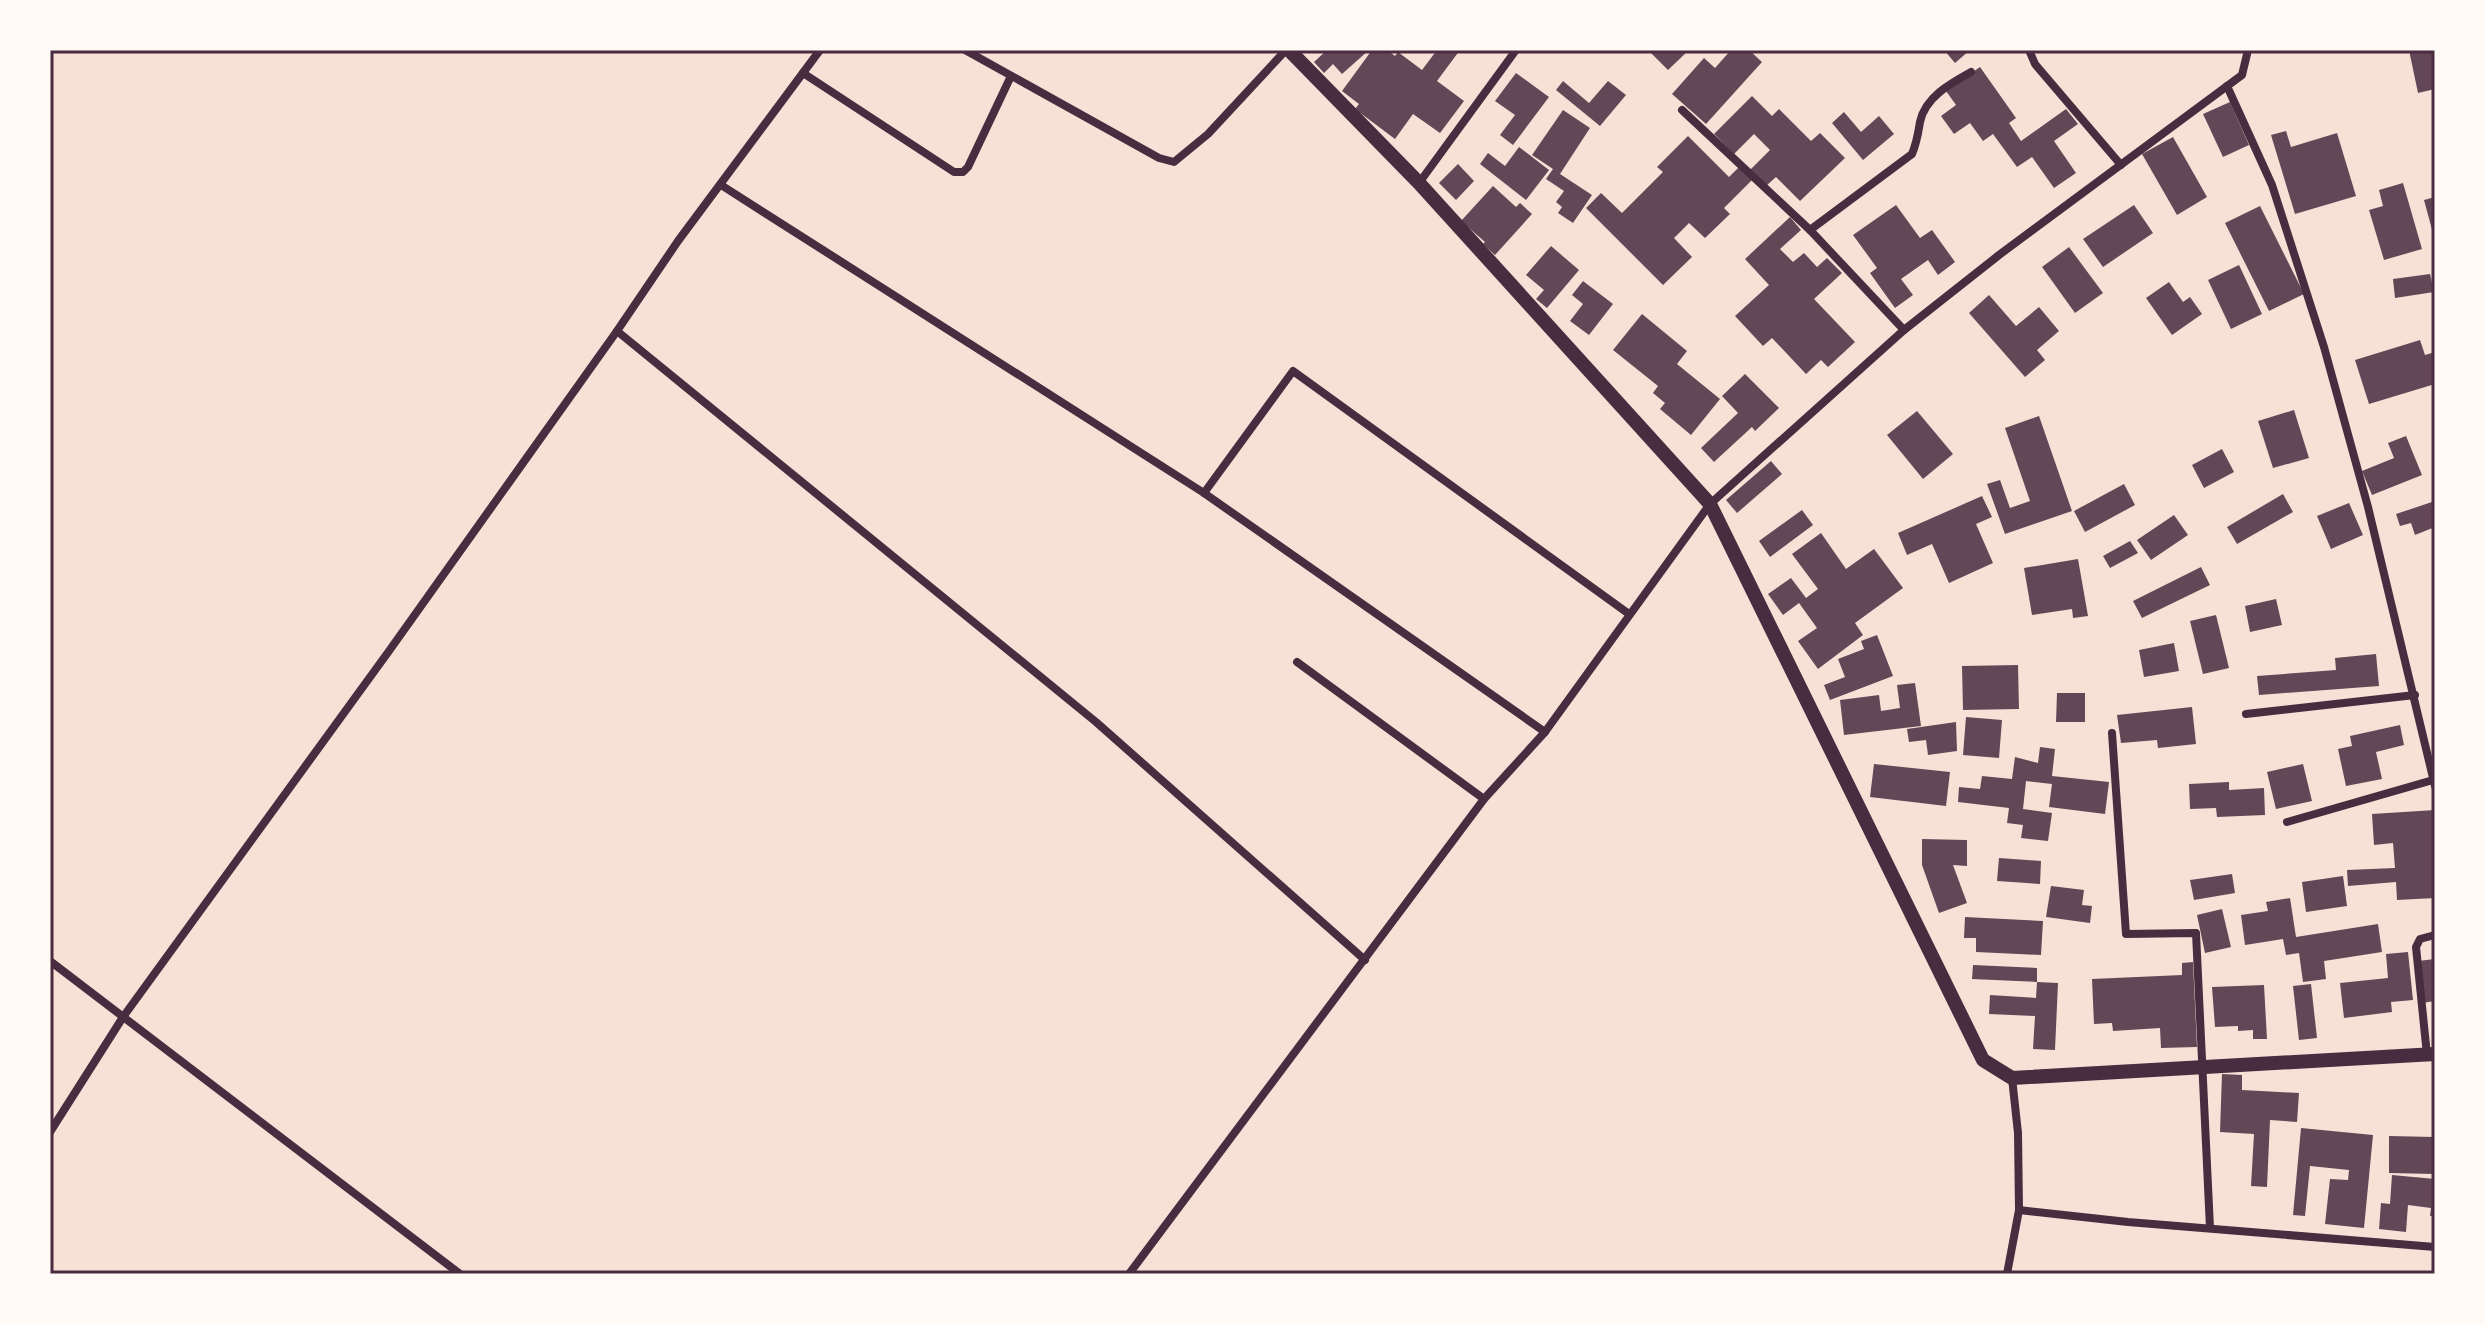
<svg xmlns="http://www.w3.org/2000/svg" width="2485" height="1324" viewBox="0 0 2485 1324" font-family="'PT Serif',serif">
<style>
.building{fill:#644757}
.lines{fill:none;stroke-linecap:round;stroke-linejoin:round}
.minor{stroke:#4a2c40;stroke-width:8}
.tertiary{stroke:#4a2c40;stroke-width:14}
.neatline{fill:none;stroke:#4a2c40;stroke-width:3}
</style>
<rect width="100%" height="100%" fill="#f7e1d7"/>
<!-- building -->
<g class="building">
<polygon points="1327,50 1369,50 1342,74 1333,64 1324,73 1314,62"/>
<polygon points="1372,50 1387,50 1395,56 1398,52 1422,70 1437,50 1460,50 1437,81 1464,101 1440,133 1413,114 1395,139 1355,109 1359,104 1342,91"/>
<polygon points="1648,50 1689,50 1668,70"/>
<polygon points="1731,50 1749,50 1762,62 1706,124 1672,94 1704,58 1715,68"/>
<polygon points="1944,50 1970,50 1955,63"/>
<polygon points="2409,50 2435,50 2435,89 2418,93"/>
<polygon points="1980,67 2016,118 2009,123 2021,141 2066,109 2078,124 2054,141 2076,173 2054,188 2032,157 2017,167 1993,134 1983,141 1970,123 1954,134 1941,116 1956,105 1946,91"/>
<polygon points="1516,73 1549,97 1513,145 1500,135 1515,115 1495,101"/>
<polygon points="1563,81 1589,103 1608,81 1626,95 1600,126 1556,90"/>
<polygon points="1752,96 1772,116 1779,109 1811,141 1820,133 1845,158 1800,201 1776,177 1766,186 1750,170 1770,150 1754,134 1734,154 1714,134"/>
<polygon points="2230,102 2249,145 2223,157 2203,114"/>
<polygon points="1563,110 1590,128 1560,174 1592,195 1573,223 1558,213 1562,207 1556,202 1564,191 1546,179 1553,169 1532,155"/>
<polygon points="1844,112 1861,132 1879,116 1894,134 1863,160 1832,123"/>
<polygon points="2286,131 2291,147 2337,133 2356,196 2295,214 2271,135"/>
<polygon points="1688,136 1729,177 1739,167 1752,180 1724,208 1730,214 1705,238 1689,223 1674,238 1692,257 1663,285 1586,208 1601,193 1622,213 1663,172 1657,167"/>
<polygon points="2173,137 2207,197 2177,215 2142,154"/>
<polygon points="1519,147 1549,170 1526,200 1480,164 1488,153 1505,166"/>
<polygon points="1458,164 1474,181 1456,200 1439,183"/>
<polygon points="2403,183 2422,249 2384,260 2369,210 2383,206 2379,190"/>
<polygon points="1493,186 1516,207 1520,203 1532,214 1495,255 1483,244 1485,242 1461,221"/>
<polygon points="2435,197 2435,237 2434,237 2424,200"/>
<polygon points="1896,205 1920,238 1932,230 1955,262 1938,275 1928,260 1901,279 1913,295 1895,308 1870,273 1877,268 1853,235"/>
<polygon points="2134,205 2153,233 2103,267 2083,239"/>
<polygon points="2260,206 2304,294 2269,311 2225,223"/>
<polygon points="1790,217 1801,230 1780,249 1793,262 1804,253 1817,267 1827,258 1842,273 1814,299 1855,342 1828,367 1821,360 1806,374 1772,338 1763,346 1735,316 1769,285 1745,259"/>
<polygon points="1551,246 1579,270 1547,308 1536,299 1544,290 1526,275"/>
<polygon points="2069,247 2103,293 2075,313 2042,267"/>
<polygon points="2239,265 2262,314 2231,329 2208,280"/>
<polygon points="2430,274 2434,292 2395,298 2393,279"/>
<polygon points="1583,281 1613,304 1589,335 1570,321 1583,304 1572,295"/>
<polygon points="2169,282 2183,302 2190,297 2202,314 2172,335 2146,298"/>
<polygon points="1989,295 2016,326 2039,307 2059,331 2037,350 2045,360 2025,377 1969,313"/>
<polygon points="1642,314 1687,351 1677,364 1720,399 1691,435 1660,409 1665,403 1653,393 1658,386 1613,350"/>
<polygon points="2420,340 2425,355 2435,352 2435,384 2369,404 2355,360"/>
<polygon points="1745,374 1779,408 1755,431 1752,427 1714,462 1701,448 1738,413 1722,396"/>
<polygon points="2294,410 2309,458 2273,468 2258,421"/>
<polygon points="1917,411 1953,454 1923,479 1887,435"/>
<polygon points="2039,416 2072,511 2005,534 1987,484 2000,480 2010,508 2030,501 2005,428"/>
<polygon points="2406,436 2422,475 2372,495 2362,471 2394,458 2388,443"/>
<polygon points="2222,449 2234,472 2204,488 2192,465"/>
<polygon points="1771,461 1782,474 1737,513 1726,500"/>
<polygon points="2124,484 2135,505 2085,532 2074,511"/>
<polygon points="2283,494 2293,512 2237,544 2227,527"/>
<polygon points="1982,496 1992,517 1976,524 1993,563 1949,583 1932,544 1907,555 1898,533"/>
<polygon points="2435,501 2435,527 2415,535 2411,523 2400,526 2396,514"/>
<polygon points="2349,503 2363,535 2331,549 2317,516"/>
<polygon points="1802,510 1813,525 1770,557 1759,541"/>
<polygon points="2174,515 2188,535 2151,560 2137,540"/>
<polygon points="1821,533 1846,569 1874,549 1903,588 1855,623 1863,635 1818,669 1798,641 1817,628 1799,603 1783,615 1768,594 1791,578 1806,598 1818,589 1792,554"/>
<polygon points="2130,541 2138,553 2110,568 2103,556"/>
<polygon points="2078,559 2088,616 2073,618 2072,609 2032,615 2024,568"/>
<polygon points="2201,567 2210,585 2142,618 2133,601"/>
<polygon points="2276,599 2282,625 2250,632 2245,606"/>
<polygon points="2216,615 2229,668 2203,674 2190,621"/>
<polygon points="1877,635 1893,676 1830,700 1824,685 1845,677 1838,659 1864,649 1861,641"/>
<polygon points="2174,643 2179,671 2144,677 2139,650"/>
<polygon points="2376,654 2379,686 2259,695 2257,676 2336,670 2335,658"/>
<polygon points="2018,665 2019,709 1963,710 1962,666"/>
<polygon points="1915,683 1921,726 1844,735 1840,700 1879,695 1881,711 1900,708 1897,685"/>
<polygon points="2057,693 2085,693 2085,722 2056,722"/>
<polygon points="2192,707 2196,744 2158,748 2157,740 2121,743 2117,715"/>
<polygon points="1966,717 2002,720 1999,758 1963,755"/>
<polygon points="1956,722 1957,751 1928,755 1926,740 1909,742 1907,729"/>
<polygon points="2400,725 2404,745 2376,752 2382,779 2346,786 2338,749 2352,746 2350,736"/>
<polygon points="2040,747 2055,749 2052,776 2109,782 2105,814 2049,807 2052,784 2026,781 2023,809 2052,813 2048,841 2021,838 2023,825 2007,823 2009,808 1958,802 1959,787 1980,789 1982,776 2012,779 2015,757 2038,763"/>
<polygon points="1874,764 1950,772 1946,806 1870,797"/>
<polygon points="2303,764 2312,801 2276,809 2267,772"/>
<polygon points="2229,782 2229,790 2264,788 2265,815 2217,817 2216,808 2190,809 2189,784"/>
<polygon points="2435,810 2435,898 2397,900 2396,882 2348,886 2347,870 2395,868 2393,843 2374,845 2372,814"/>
<polygon points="1922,839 1967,840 1967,866 1953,865 1967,903 1939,913 1922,865"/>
<polygon points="1999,858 2041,861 2040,884 1997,881"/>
<polygon points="2232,874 2235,893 2194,900 2190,880"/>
<polygon points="2343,876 2347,906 2306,912 2302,882"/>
<polygon points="2051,886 2084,890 2082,905 2092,906 2090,923 2046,917"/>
<polygon points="2290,898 2296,937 2378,924 2382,952 2324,961 2326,979 2303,982 2299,953 2286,955 2283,939 2245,945 2241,915 2268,911 2266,902"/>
<polygon points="2222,909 2231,947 2205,953 2197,915"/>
<polygon points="1965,917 2043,921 2041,955 1976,952 1976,938 1964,938"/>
<polygon points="2408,952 2413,1000 2391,1002 2392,1012 2344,1018 2340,983 2388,978 2386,954"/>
<polygon points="2435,959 2435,1001 2422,1003 2418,961"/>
<polygon points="2193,962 2197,1047 2161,1048 2160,1028 2113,1031 2112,1023 2094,1024 2092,979 2182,975 2182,963"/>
<polygon points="1973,965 2037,968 2037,982 1972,979"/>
<polygon points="2037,982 2058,983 2055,1050 2033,1049 2035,1016 1989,1014 1990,995 2036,998"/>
<polygon points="2311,984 2317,1038 2299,1040 2293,986"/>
<polygon points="2264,985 2267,1039 2253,1039 2253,1030 2238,1031 2238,1026 2215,1027 2212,987"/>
<polygon points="2222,1074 2242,1075 2242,1090 2299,1093 2297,1122 2270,1120 2267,1187 2251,1186 2254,1134 2220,1132"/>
<polygon points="2301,1128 2373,1135 2364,1228 2325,1224 2330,1179 2348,1180 2349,1170 2310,1166 2305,1216 2293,1215"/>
<polygon points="2389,1136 2435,1137 2435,1174 2389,1173"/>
<polygon points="2392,1175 2435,1179 2435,1216 2430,1216 2431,1208 2408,1205 2406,1232 2379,1229 2381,1203 2390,1204"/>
</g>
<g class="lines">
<!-- minor -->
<g class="minor">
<polyline points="965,50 1159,158 1174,162 1208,134 1286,50"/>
<polyline points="2029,50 2035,64 2121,165"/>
<polyline points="803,73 954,172 963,172 968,167 1011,76"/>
<polyline points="2227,86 2272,185 2324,347 2368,507 2435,786"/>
<polyline points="1682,110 1810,230 1904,330"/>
<polyline points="1419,183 1516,50"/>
<polyline points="721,185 1204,493 1545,732"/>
<path d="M1810,230l102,-76c5,-12 6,-20 8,-32 5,-25 31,-39 51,-50"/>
<polyline points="617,331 1096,722 1365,960"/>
<polyline points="1204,493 1293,371 1629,614"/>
<polyline points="1297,662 1484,799"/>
<polyline points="2246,714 2415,695"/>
<polyline points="2112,733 2126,934 2196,933 2210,1228"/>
<polyline points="2287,822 2433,780"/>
<polyline points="50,961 460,1274"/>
<polyline points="2427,1055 2416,947 2420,939 2435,935"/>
<polyline points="2012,1078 2018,1133 2019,1210 2128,1222 2435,1247"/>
<polyline points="50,1132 123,1017 389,651 617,331 678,241 820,50"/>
<polyline points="1129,1274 1484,799 1545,732 1710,504 1904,330 1999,255 2242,75 2248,50"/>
<polyline points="2007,1274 2019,1210"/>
</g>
<!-- tertiary -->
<polyline class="tertiary" points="1289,50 1419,183 1710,504 1983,1060 2012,1078 2435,1054"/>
</g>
<!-- border -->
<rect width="2485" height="1324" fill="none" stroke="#fffaf5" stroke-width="104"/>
<rect x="52" y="52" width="2381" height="1220" class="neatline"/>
</svg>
